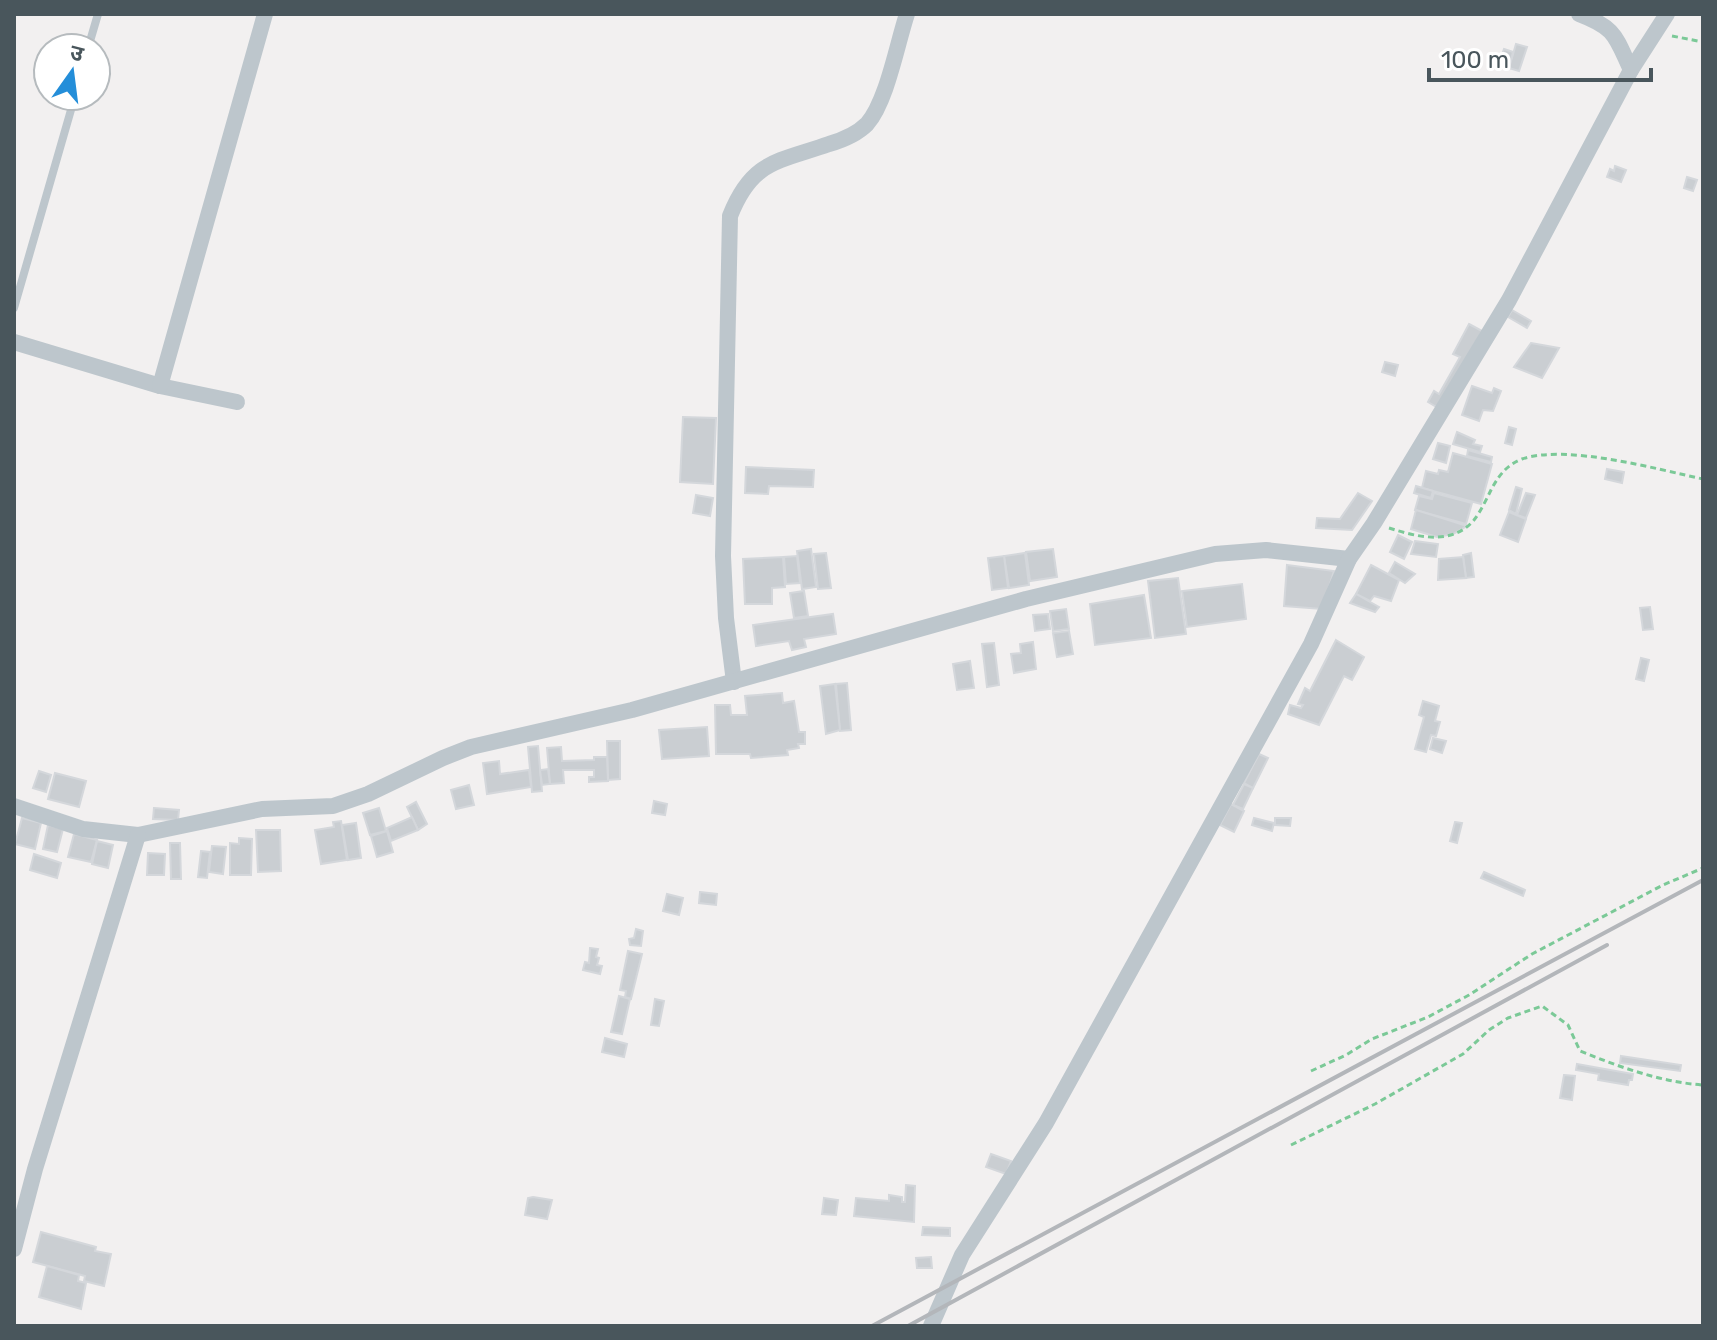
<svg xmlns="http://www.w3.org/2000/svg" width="1717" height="1340" viewBox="0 0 1717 1340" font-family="Rubik,'Noto Sans Devanagari',sans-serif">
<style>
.building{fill:#caced2;stroke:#d4d7db;stroke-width:2}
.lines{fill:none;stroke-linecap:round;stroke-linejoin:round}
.path{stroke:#7bc997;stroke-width:3;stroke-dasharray:6 4;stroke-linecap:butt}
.service{stroke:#bdc6cc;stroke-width:8}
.minor{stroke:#bdc6cc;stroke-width:16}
.rail{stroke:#b3b6ba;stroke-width:4}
</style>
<rect width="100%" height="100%" fill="#f2f0f0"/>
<!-- building -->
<g class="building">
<polygon points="1516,44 1527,47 1519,71 1509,68"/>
<polygon points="1504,49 1513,52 1509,67 1499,63"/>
<polygon points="1615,166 1626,170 1621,182 1607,177 1610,169 1614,171"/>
<polygon points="1687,177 1697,180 1693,191 1684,188"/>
<polygon points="1512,310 1531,321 1527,328 1508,317"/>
<polygon points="1469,324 1482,331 1440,409 1428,402 1434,391 1439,394 1460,357 1453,354"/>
<polygon points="1531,343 1559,348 1542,378 1514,367"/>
<polygon points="1385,362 1398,365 1395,376 1382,372"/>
<polygon points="1472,386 1492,393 1494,388 1501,391 1493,411 1483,410 1479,421 1462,415"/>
<polygon points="683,417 716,418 713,484 680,482"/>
<polygon points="1509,427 1516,429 1512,445 1505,443"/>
<polygon points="1457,432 1475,440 1473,444 1482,446 1480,452 1453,444"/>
<polygon points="1438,443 1450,446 1446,463 1433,459"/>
<polygon points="1468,450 1492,457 1491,462 1467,456"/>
<polygon points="1453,453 1492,464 1481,504 1422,488 1426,471 1438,474 1439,470 1448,472"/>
<polygon points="746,467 814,470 813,487 769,486 768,494 745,493"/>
<polygon points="1607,469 1624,472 1622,483 1605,479"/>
<polygon points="1416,486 1433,491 1431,498 1414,493"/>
<polygon points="1516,487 1522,489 1516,514 1509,510"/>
<polygon points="1358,493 1372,501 1352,530 1316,528 1317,518 1340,519"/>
<polygon points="1434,493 1472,503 1466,524 1415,510 1419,496 1432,499"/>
<polygon points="1526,493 1535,495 1526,518 1517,515"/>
<polygon points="696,495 713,498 710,516 693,513"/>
<polygon points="1416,510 1442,518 1467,526 1453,534 1437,537 1411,529"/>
<polygon points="1509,512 1526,519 1518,542 1500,535"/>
<polygon points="1398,535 1412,542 1404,559 1390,552"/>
<polygon points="1415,541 1438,544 1436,557 1411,554"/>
<polygon points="811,549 816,587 802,589 797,551"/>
<polygon points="1053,549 1057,577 1030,581 1026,552"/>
<polygon points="826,553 831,588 818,589 814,554"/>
<polygon points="1025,553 1029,585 1009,588 1004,556"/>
<polygon points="1471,553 1474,577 1466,578 1463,555"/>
<polygon points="797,556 800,583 786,584 784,557"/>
<polygon points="1004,556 1008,588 992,590 988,558"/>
<polygon points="783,557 785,587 772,588 772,604 745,604 743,559"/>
<polygon points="1463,557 1466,578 1438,580 1439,559"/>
<polygon points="1395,562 1415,574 1405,583 1389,573"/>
<polygon points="1287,565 1334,571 1322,609 1284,606"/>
<polygon points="1371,565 1399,580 1391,601 1374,596 1370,601 1356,594"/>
<polygon points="1178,578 1186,634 1155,638 1148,581"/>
<polygon points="1242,584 1246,619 1187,627 1182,591"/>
<polygon points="804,591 808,616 794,618 790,593"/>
<polygon points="1356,594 1379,607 1375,612 1350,603"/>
<polygon points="1144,595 1151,638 1095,645 1090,604"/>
<polygon points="1650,607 1653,629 1643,630 1640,608"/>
<polygon points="1066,609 1069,629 1053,631 1050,611"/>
<polygon points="833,614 836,634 804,639 806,647 792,650 789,641 756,646 753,625"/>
<polygon points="1048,614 1050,629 1035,631 1033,615"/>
<polygon points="1069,631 1073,654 1057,657 1053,633"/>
<polygon points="1336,640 1364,657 1352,680 1344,676 1319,725 1288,714 1290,705 1301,708 1303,705 1298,704 1305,688 1310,691"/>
<polygon points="1033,642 1036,669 1014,673 1011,654 1021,653 1020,644"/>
<polygon points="994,643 999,685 987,687 982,644"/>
<polygon points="1641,658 1649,660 1644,681 1636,679"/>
<polygon points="970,661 974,688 957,690 953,664"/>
<polygon points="847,683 851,730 840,731 836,684"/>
<polygon points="835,684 840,730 826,734 820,686"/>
<polygon points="782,693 783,703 794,701 799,732 805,732 805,744 798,744 799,748 787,750 788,755 751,758 750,754 716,754 715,705 730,705 731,715 747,715 745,696"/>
<polygon points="1423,701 1439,706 1435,721 1440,722 1436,736 1431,735 1426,752 1415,749 1424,717 1419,715"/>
<polygon points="707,727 709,756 662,759 659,730"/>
<polygon points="1433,738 1446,741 1442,753 1430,749"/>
<polygon points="607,741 620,741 620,779 608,780"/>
<polygon points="538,746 542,791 532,792 528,747"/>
<polygon points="561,747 562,761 594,760 594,757 607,757 608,781 589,782 589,777 594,777 594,770 563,770 564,783 550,784 547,748"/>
<polygon points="1259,754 1268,758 1253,788 1244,783"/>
<polygon points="499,761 500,774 529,770 531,787 487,794 483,763"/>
<polygon points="548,769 550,784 542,785 540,770"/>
<polygon points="39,771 51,775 46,792 33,788"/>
<polygon points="55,773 86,781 79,807 48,799"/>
<polygon points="1244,784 1253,788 1243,809 1233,805"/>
<polygon points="469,785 474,805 456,809 451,790"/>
<polygon points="654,801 667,804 665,815 652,813"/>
<polygon points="416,802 427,824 418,830 407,807"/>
<polygon points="1231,804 1244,811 1234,832 1220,825"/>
<polygon points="154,808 179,810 178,820 153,819"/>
<polygon points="379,808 386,831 370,835 363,813"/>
<polygon points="412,817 418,830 391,841 387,828"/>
<polygon points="22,818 41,823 35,849 15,844"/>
<polygon points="1254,818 1274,823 1272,831 1252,825"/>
<polygon points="1275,818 1291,818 1290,826 1275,825"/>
<polygon points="341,821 347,860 321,864 315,830 334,827 333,822"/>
<polygon points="1455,822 1462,823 1457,843 1450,841"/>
<polygon points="356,823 361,858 348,860 342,825"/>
<polygon points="48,825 63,829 57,852 43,849"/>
<polygon points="256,830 280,830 281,871 258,872"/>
<polygon points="387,831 393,852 377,857 371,836"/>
<polygon points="74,834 97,840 91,862 68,857"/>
<polygon points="239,838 252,839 251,875 230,875 230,843 239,844"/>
<polygon points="97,841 113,845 108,868 92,864"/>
<polygon points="170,843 180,843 181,879 171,879"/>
<polygon points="212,846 226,847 223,874 209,872"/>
<polygon points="201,851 210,852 207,878 198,877"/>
<polygon points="148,853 165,854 164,875 147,875"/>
<polygon points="34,854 61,863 57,878 30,870"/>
<polygon points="1484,872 1525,890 1523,896 1481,878"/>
<polygon points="700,892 717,894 716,905 699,903"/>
<polygon points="667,894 683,898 679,915 663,911"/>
<polygon points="636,929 643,931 641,946 630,945 629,939 634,938"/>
<polygon points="590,948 598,949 596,957 599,958 597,965 602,966 600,974 583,970 585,962 589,963"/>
<polygon points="628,951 642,954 631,999 625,997 626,991 620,990"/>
<polygon points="619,996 630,999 622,1034 611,1032"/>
<polygon points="655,999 664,1001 659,1026 651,1025"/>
<polygon points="605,1038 627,1044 624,1057 602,1052"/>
<polygon points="1621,1056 1681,1065 1680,1071 1620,1063"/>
<polygon points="1577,1064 1633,1074 1632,1080 1629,1080 1628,1085 1598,1080 1599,1074 1576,1070"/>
<polygon points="1564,1075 1575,1076 1572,1100 1560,1098"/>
<polygon points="991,1154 1011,1161 1006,1174 986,1167"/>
<polygon points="906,1185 915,1186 914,1222 854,1216 856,1198 889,1201 889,1195 902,1197 902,1202 905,1202"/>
<polygon points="533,1197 552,1200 547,1219 525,1215 528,1198"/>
<polygon points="824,1198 838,1200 836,1215 822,1214"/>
<polygon points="923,1227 950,1228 950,1236 922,1235"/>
<polygon points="41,1232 96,1247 95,1251 111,1254 104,1286 84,1281 85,1276 33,1262"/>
<polygon points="931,1257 932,1268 917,1268 916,1258"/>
<polygon points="47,1266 79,1275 78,1281 86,1283 81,1309 39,1297"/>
</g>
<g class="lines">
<!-- path -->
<g class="path">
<polyline points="1672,36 1703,42"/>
<path d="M1389,528c28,9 63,18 85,-8 7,-9 13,-22 18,-32 8,-14 15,-23 30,-29 45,-15 134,10 181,20"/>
<polyline points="1311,1071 1346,1055 1372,1039 1428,1017 1469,995 1532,954 1663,885 1703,868"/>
<path d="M1291,1145l84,-41 88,-50 26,-24 19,-12 34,-12 26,19 12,26c40,16 80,31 123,34"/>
</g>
<!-- service -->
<g class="service">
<polyline points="88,48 98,14"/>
<polyline points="14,308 75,96"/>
</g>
<!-- minor -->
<g class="minor">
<path d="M1579,14c37,14 36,22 52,56"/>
<polyline points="14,342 160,386 237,402"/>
<polyline points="160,386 265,14"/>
<path d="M734,682l-8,-64 -3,-62 7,-340c22,-56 48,-54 99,-72 14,-4 27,-9 38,-20 20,-23 30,-80 40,-110"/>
<polyline points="14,806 83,829 138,835 262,809 333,806 368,794 443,758 471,747 632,710 1026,599 1215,554 1266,550 1349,559"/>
<polyline points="14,1249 35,1169 138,835"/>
<polyline points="931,1326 962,1255 1046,1123 1311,644 1349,559 1374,523 1509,300 1631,70 1667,14"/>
</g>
<!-- rail -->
<g class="rail">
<polyline points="872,1326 1703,880"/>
<polyline points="908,1326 1607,945"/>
</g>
</g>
<!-- border -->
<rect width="1717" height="1340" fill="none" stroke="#49565c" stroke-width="32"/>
<!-- north arrow -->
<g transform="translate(72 72) rotate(14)"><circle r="38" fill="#ffffff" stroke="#b6bbbe" stroke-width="2"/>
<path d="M0-6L14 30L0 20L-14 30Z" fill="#248ed9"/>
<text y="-12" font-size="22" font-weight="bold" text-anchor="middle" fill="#49565c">उ</text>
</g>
<!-- scale -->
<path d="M1429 68v12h222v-12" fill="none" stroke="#49565c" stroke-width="4"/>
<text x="1441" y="68" font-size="24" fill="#49565c" stroke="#ffffff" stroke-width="6" paint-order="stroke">100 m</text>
</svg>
